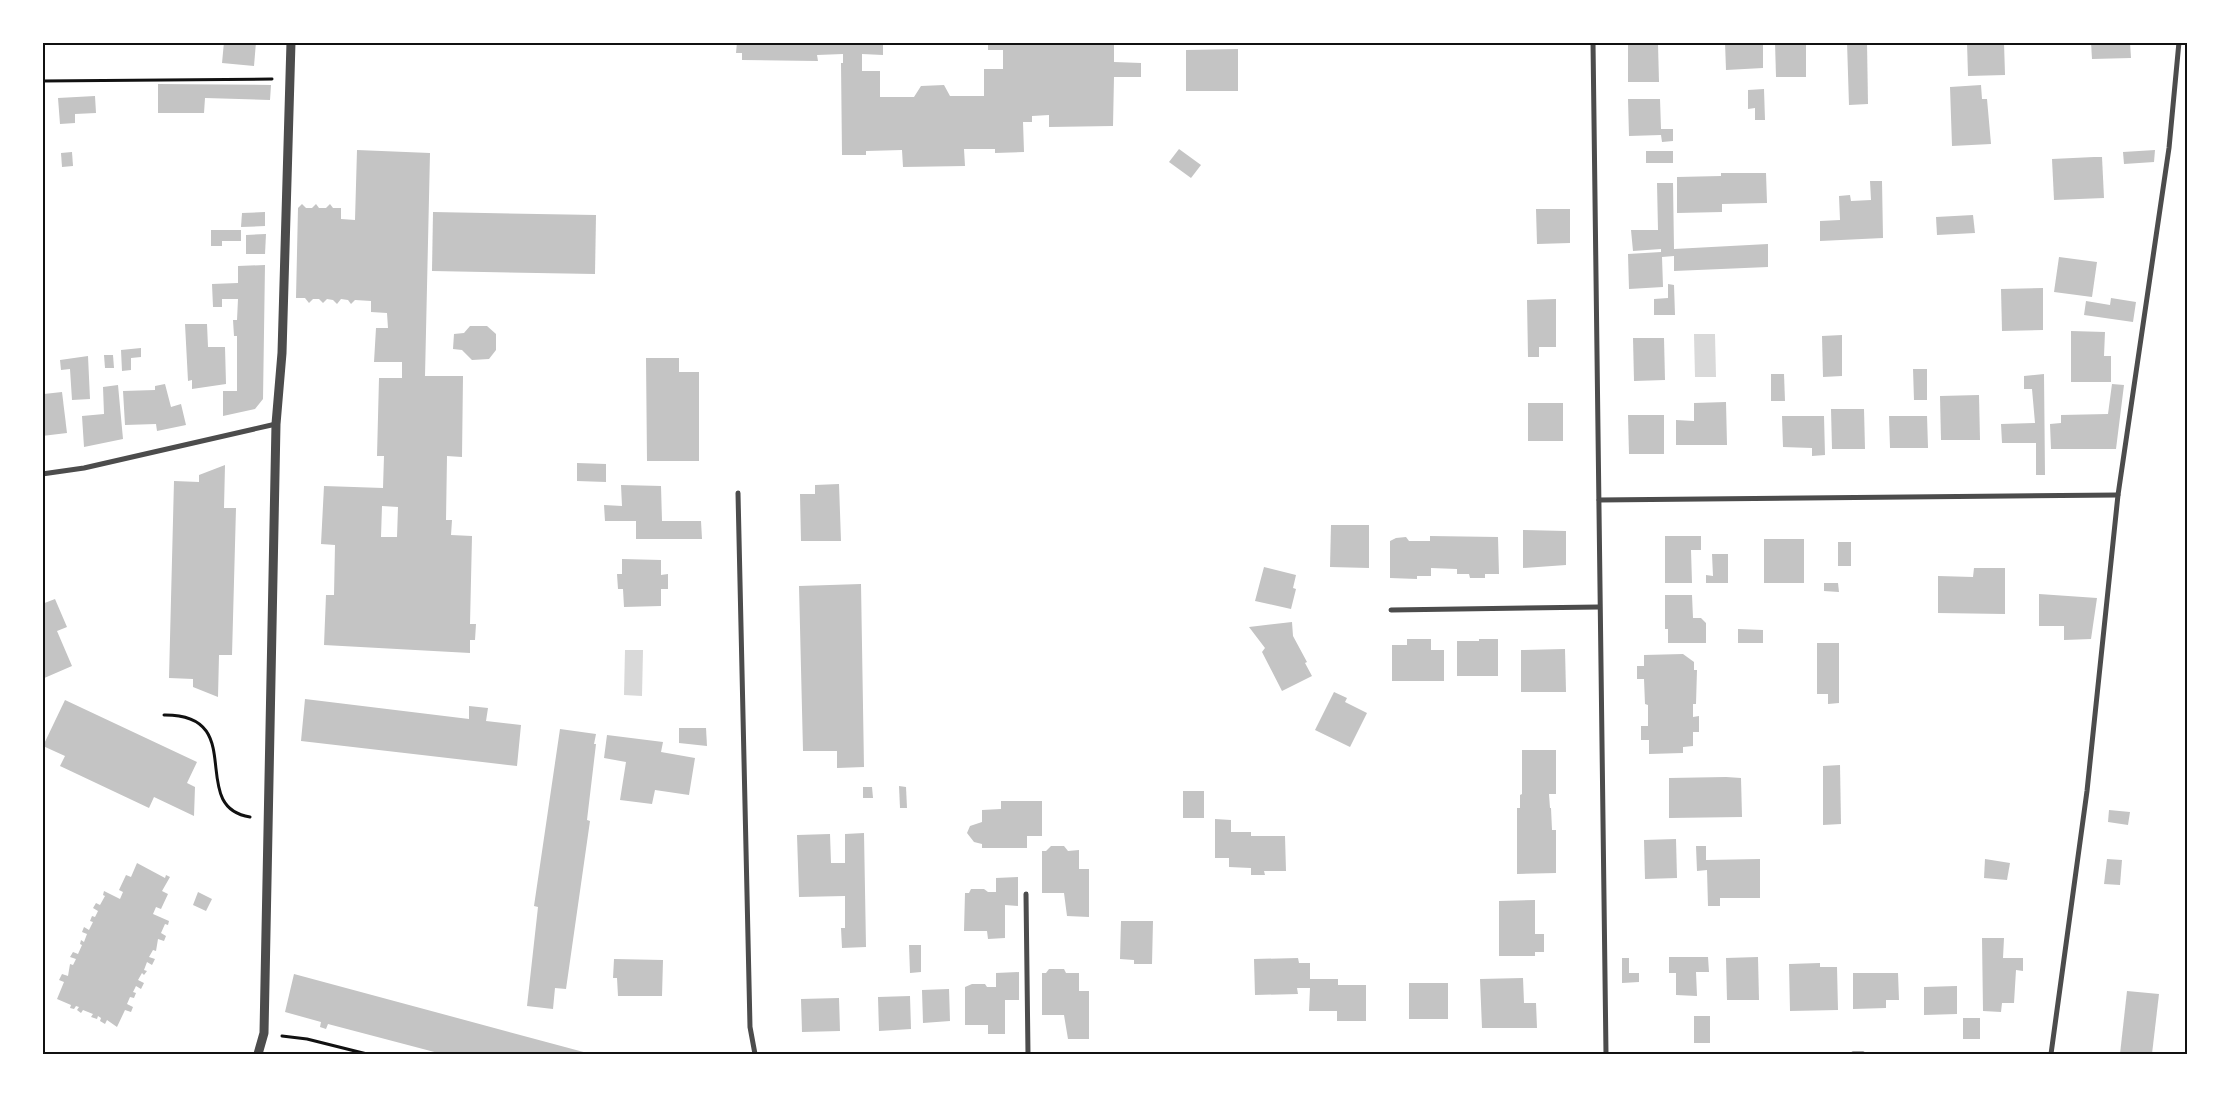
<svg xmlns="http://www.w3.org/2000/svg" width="2230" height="1097" viewBox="0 0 2230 1097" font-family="Signika,sans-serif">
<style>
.water{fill:#d9d9d9}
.building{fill:#c4c4c4;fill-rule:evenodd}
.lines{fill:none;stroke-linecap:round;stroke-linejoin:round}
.path{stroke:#111;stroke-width:3}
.minor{stroke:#4c4c4c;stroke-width:5}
.tertiary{stroke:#4c4c4c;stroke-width:9}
.neatline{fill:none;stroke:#111;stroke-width:2}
</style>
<rect width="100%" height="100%" fill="#fff"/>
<!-- water -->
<g class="water">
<polygon points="1694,334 1715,334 1716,377 1695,377"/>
<polygon points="625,650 643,650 642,696 624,695"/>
</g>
<!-- building -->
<g class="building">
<polygon points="224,42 256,42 254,66 222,63"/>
<polygon points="737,42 883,42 883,55 862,54 862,71 880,71 880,97 914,97 921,86 944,85 950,96 984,96 984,69 1003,69 1003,50 988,50 988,42 1114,42 1114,62 1141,63 1141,77 1114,77 1113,126 1049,127 1049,115 1032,116 1032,122 1023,122 1024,152 995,153 995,149 964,149 965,166 903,167 902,150 866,151 866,155 842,155 841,63 843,63 843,54 817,55 818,61 742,60 742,53 736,53"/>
<polygon points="1725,42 1763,42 1763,68 1726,70"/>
<polygon points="1775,42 1806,42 1806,77 1776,77"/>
<polygon points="1847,42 1867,42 1868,104 1849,105"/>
<polygon points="1967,42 2004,42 2005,75 1968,76"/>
<polygon points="2091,42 2130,42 2131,58 2092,59"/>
<polygon points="1628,44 1658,44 1659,82 1628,82"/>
<polygon points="1238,49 1238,91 1186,91 1186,50"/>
<polygon points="158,84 271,85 270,100 205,98 204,113 158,113"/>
<polygon points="1981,85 1982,99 1987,99 1991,144 1952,146 1950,87"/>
<polygon points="1764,89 1765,120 1755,120 1755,108 1748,109 1748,90"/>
<polygon points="95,96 96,113 75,114 75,123 60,124 58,98"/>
<polygon points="1628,99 1660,99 1661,129 1673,129 1673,141 1662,142 1661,135 1629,136"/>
<polygon points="1179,149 1201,165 1191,178 1169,162"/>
<path d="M357,150l73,3 -5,223h38l-1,81 -15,-1 -1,64h6l-1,15 21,1 -2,88h6l-1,16h-5v13l-146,-8 2,-50h8l1,-50 -14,-1 3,-58 59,2 1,-32h-7l2,-78h23v-16h-28l2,-34h12l-1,-15 -16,-1v-11l-16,-1 -4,4 -3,-4 -7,-1 -4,5 -4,-4 -6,-1 -4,4 -4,-4h-6l-4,4 -4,-5h-9l2,-90 4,-4 4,4h6l4,-4 3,4h7l4,-4 3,4h8v11l14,1zM382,506l16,1 -1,30h-16z"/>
<polygon points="2155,150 2154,162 2124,164 2123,152"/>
<rect x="1646" y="151" width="27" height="12"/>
<polygon points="72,152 73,166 62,167 61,153"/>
<polygon points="2094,157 2102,157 2104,198 2054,200 2052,159"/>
<polygon points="1721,173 1766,173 1767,203 1722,204 1722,212 1677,213 1677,177 1721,176"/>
<polygon points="1870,181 1882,181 1883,238 1820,241 1820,221 1840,220 1839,196 1850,195 1851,201 1871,200"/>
<polygon points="1657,183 1673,183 1674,249 1768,244 1768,267 1674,271 1674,256 1662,257 1663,287 1629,289 1628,254 1661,252 1661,249 1633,251 1631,230 1658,230"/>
<polygon points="1536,209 1570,209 1570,243 1537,244"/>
<polygon points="265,212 265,226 241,227 242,213"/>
<polygon points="433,212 596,215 595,274 432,271"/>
<polygon points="1973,215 1975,233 1937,235 1936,217"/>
<polygon points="211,230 241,230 241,241 222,241 222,246 211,246"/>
<polygon points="266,234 265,254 246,254 246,235"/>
<polygon points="2059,257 2097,262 2092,297 2054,292"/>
<polygon points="265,265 263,399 255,409 223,416 223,391 237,391 237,336 234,336 233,320 237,320 238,299 222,299 222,307 213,307 212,284 238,283 238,266"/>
<polygon points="1668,284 1674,285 1675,315 1654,315 1654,299 1668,298"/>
<polygon points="2043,288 2043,330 2002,331 2001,289"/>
<polygon points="2111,298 2136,302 2133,322 2084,315 2086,301 2110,305"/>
<polygon points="1556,299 1556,347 1539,347 1539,357 1528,357 1527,300"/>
<polygon points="185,324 207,324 208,347 225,347 226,384 192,389 192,380 188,381"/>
<polygon points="470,326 487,326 496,334 496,350 489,359 472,360 462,350 453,349 454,334 464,333"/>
<polygon points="2071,331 2105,332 2104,356 2111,356 2111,382 2071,382"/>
<polygon points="1842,335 1842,376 1823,377 1822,336"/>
<polygon points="1633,338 1664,338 1665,380 1634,381"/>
<polygon points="141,348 141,357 131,358 131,370 122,371 121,350"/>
<polygon points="104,355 113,355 114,368 105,368"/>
<polygon points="88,356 90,399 72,400 70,369 61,370 60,360"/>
<polygon points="646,358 679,358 679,372 699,372 699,461 647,461"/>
<polygon points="1913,369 1927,369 1927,400 1914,400"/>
<polygon points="1771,374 1784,374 1785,401 1771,401"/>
<polygon points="2044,374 2045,475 2036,475 2036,443 2002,443 2001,424 2035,423 2032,389 2024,389 2024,376"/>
<polygon points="165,384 171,407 181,404 186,425 157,431 156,424 125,425 123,391 155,390 155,386"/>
<polygon points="2112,384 2124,385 2116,449 2051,449 2050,424 2061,423 2061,415 2108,414"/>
<polygon points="118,385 123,439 84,447 82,416 104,414 103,387"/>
<polygon points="62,392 67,433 42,436 44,394"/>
<polygon points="1979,395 1980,440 1941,440 1940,396"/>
<polygon points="1726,402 1727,445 1676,445 1676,420 1694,421 1694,403"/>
<rect x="1528" y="403" width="35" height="38"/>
<polygon points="1831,409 1864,409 1865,449 1832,449"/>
<polygon points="1628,415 1664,415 1664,454 1629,454"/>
<polygon points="1782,416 1824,416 1825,455 1812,456 1812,448 1783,447"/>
<polygon points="1889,416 1927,416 1928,448 1890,448"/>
<polygon points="577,463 606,464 606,482 577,481"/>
<polygon points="225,465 224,508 236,508 232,655 219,655 218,697 193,687 193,679 169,678 174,481 199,482 199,475"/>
<polygon points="839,484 841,541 801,541 800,494 815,494 815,485"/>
<polygon points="621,485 661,486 662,521 701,521 702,539 636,539 636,521 605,521 604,505 622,506"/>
<polygon points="1331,525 1369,525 1369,568 1330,567"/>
<polygon points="1523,530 1566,531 1566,565 1523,568"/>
<polygon points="1430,536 1498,537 1499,574 1485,574 1485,578 1470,578 1469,574 1457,574 1457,569 1431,568 1431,576 1417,576 1417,579 1390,578 1390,541 1396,538 1406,537 1409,541 1430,541"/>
<polygon points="1665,536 1701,536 1701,550 1691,550 1692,583 1665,583"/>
<rect x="1764" y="539" width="40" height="44"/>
<rect x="1838" y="542" width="13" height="24"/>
<polygon points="1712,554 1728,554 1728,583 1706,583 1706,575 1713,576"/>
<polygon points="622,559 661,560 661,575 668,574 668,589 661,589 661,606 624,607 623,589 618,589 617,574 622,574"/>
<polygon points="1264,567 1296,575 1293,588 1296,589 1291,609 1255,601"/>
<polygon points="1974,568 2005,568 2005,614 1938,613 1938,576 1973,577"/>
<polygon points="1824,583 1838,583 1839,592 1824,591"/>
<polygon points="861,584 864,767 837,768 837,751 803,751 799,586"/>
<polygon points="2039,594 2097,598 2091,639 2064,640 2064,626 2039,626"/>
<polygon points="1665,595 1692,595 1693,618 1701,618 1706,623 1706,643 1668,643 1668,629 1665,629"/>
<polygon points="55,599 67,627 57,631 72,666 42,679 42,604"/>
<polygon points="1292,622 1293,636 1307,662 1305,663 1312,676 1282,691 1262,652 1265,648 1249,627"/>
<polygon points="1738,629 1763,630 1763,643 1738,643"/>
<polygon points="1407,639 1431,639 1431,650 1444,650 1444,681 1392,681 1392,645 1407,645"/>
<polygon points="1479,639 1498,639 1498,676 1457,676 1457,641 1479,641"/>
<polygon points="1817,643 1839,643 1839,703 1828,704 1828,694 1817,694"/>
<polygon points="1565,649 1566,692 1521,692 1521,650"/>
<polygon points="1683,654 1694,662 1694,670 1697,670 1696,704 1693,704 1693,717 1699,716 1699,732 1693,732 1693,746 1683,747 1683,753 1649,754 1649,740 1641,740 1641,726 1648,726 1648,705 1645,704 1644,679 1637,679 1637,666 1644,666 1644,655"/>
<polygon points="1334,692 1347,698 1345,702 1367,713 1350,747 1315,730"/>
<polygon points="305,699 469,719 469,706 488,708 486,721 521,725 517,766 301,741"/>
<polygon points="65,700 197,762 187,783 195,787 194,816 154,797 149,808 60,766 65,756 43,746"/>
<polygon points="679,728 706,728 707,746 679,743"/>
<polygon points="560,729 596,734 594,744 596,744 587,820 590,821 566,989 555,988 553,1009 527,1006 538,907 534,906"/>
<polygon points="607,735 663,742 661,752 695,758 689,795 655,790 652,804 620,800 626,762 604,758"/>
<polygon points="1522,750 1556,750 1556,794 1549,794 1550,808 1551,808 1552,830 1556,830 1556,873 1517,874 1517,808 1520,808 1520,795 1522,794"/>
<polygon points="1840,765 1841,824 1823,825 1823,766"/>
<polygon points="1726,777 1741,778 1742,817 1669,818 1669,778"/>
<polygon points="899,786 906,787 907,808 900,808"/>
<polygon points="863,787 872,787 873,798 863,798"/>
<rect x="1183" y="791" width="21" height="27"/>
<polygon points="1001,801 1042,801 1042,836 1027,836 1027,848 982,848 982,844 974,842 967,833 970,826 982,822 982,810 1001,809"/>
<polygon points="2109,810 2130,812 2128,825 2108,822"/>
<polygon points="1215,819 1231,820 1231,832 1251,832 1251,836 1285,836 1286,871 1264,871 1265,875 1251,875 1251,868 1229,867 1229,858 1215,858"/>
<polygon points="864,833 866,947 842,948 841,928 845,928 845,896 799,897 797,835 830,834 831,863 845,863 845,834"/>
<polygon points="1676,839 1677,878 1645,879 1644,840"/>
<polygon points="1051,846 1064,846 1068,851 1079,850 1079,869 1089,869 1089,917 1067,916 1064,893 1042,893 1042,851 1046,851"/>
<polygon points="1696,846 1706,846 1706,860 1760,859 1760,898 1720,898 1720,906 1708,906 1707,870 1697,871"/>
<polygon points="1985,859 2010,863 2007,880 1984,878"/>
<polygon points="2107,859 2122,860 2120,885 2104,884"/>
<polygon points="137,863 165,878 166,875 170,877 162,891 168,894 161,909 156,907 153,914 169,921 168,925 165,924 161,933 166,936 164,941 158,939 156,951 153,950 149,957 155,959 152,965 147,962 144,970 147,971 144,975 142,973 138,980 144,983 141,989 136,986 133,992 136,993 134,998 130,997 127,1004 133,1007 131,1012 125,1010 117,1027 107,1020 105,1024 100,1021 101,1018 98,1016 97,1019 91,1017 93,1014 83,1010 81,1013 77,1010 79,1007 76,1006 74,1009 70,1008 71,1005 57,999 64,982 59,980 62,974 68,976 70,964 73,965 76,959 70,957 73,952 78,954 82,945 80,944 81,940 84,942 87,934 82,932 84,927 89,930 93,922 90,921 92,916 95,917 98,911 93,908 96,903 100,905 105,896 103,895 104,891 120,899 123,892 119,890 126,875 131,877"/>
<polygon points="1018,877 1018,906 1005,905 1005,938 988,939 987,931 964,931 965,893 969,893 971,889 984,889 988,892 996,892 996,878"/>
<polygon points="198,892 212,899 206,911 193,905"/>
<polygon points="1535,900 1535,934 1544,934 1544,952 1535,952 1535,956 1499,956 1499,901"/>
<polygon points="1121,921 1153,921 1152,964 1134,964 1134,960 1120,959"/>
<polygon points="1982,938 2004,938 2003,958 2023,958 2023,971 2016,970 2014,1003 2002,1003 2001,1012 1983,1011"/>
<polygon points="909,945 921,945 921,972 910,973"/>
<polygon points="1669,957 1708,957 1709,972 1696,972 1697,996 1676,995 1676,973 1669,973"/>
<polygon points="1758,957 1759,1000 1727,1000 1726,958"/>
<polygon points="1298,958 1299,963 1310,963 1310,979 1338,979 1338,985 1366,985 1366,1021 1337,1021 1337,1011 1309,1011 1310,988 1297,988 1298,994 1255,995 1254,959"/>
<polygon points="1622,958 1629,958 1629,973 1639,973 1639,982 1622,983"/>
<polygon points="614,959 663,960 662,996 618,996 617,978 613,978"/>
<polygon points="1820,963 1820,967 1837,967 1838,1010 1790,1011 1789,964"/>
<polygon points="1049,969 1064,969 1066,973 1079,973 1079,991 1089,991 1089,1039 1068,1039 1064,1015 1042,1015 1042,973 1046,973"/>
<polygon points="1019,972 1019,1000 1005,1000 1005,1034 988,1034 988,1025 965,1025 965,987 972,984 985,984 987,987 996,987 996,973"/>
<polygon points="1853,973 1898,973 1899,1000 1886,1000 1886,1008 1853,1009"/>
<polygon points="294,974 591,1054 442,1054 328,1024 326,1029 320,1027 321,1022 285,1012"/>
<polygon points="1523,978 1524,1003 1536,1003 1537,1028 1482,1028 1480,979"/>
<rect x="1409" y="983" width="39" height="36"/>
<polygon points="1957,986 1957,1014 1924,1015 1924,987"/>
<polygon points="949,989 950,1021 923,1023 922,990"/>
<polygon points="2127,991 2159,994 2152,1054 2120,1054"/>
<polygon points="910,996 911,1029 879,1031 878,997"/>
<polygon points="839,998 840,1031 802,1032 801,999"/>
<rect x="1694" y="1016" width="16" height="27"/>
<rect x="1963" y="1018" width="17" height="21"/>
</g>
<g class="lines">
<!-- path -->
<g class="path">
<polyline points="42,81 272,79"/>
<path d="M164,715c86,-1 22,92 86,102"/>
<polyline points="282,1036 307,1039 367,1054"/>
</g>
<!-- minor -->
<g class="minor">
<polyline points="1593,42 1606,1054"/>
<polyline points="42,474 84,468 276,424"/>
<polyline points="738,493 750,1027 755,1054"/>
<polyline points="1599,500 2118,495"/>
<polyline points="1391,610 1599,607"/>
<polyline points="1026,894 1028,1054"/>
<polyline points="1853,1054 1863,1054"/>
<polyline points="2051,1054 2087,791 2118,495 2169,148 2179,42"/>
</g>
<!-- tertiary -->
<polyline class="tertiary" points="258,1054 264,1033 276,424 282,353 291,42"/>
</g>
<!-- border -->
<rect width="2230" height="1097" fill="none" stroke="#ffffff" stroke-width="88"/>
<rect x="44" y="44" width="2142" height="1009" class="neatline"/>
</svg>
